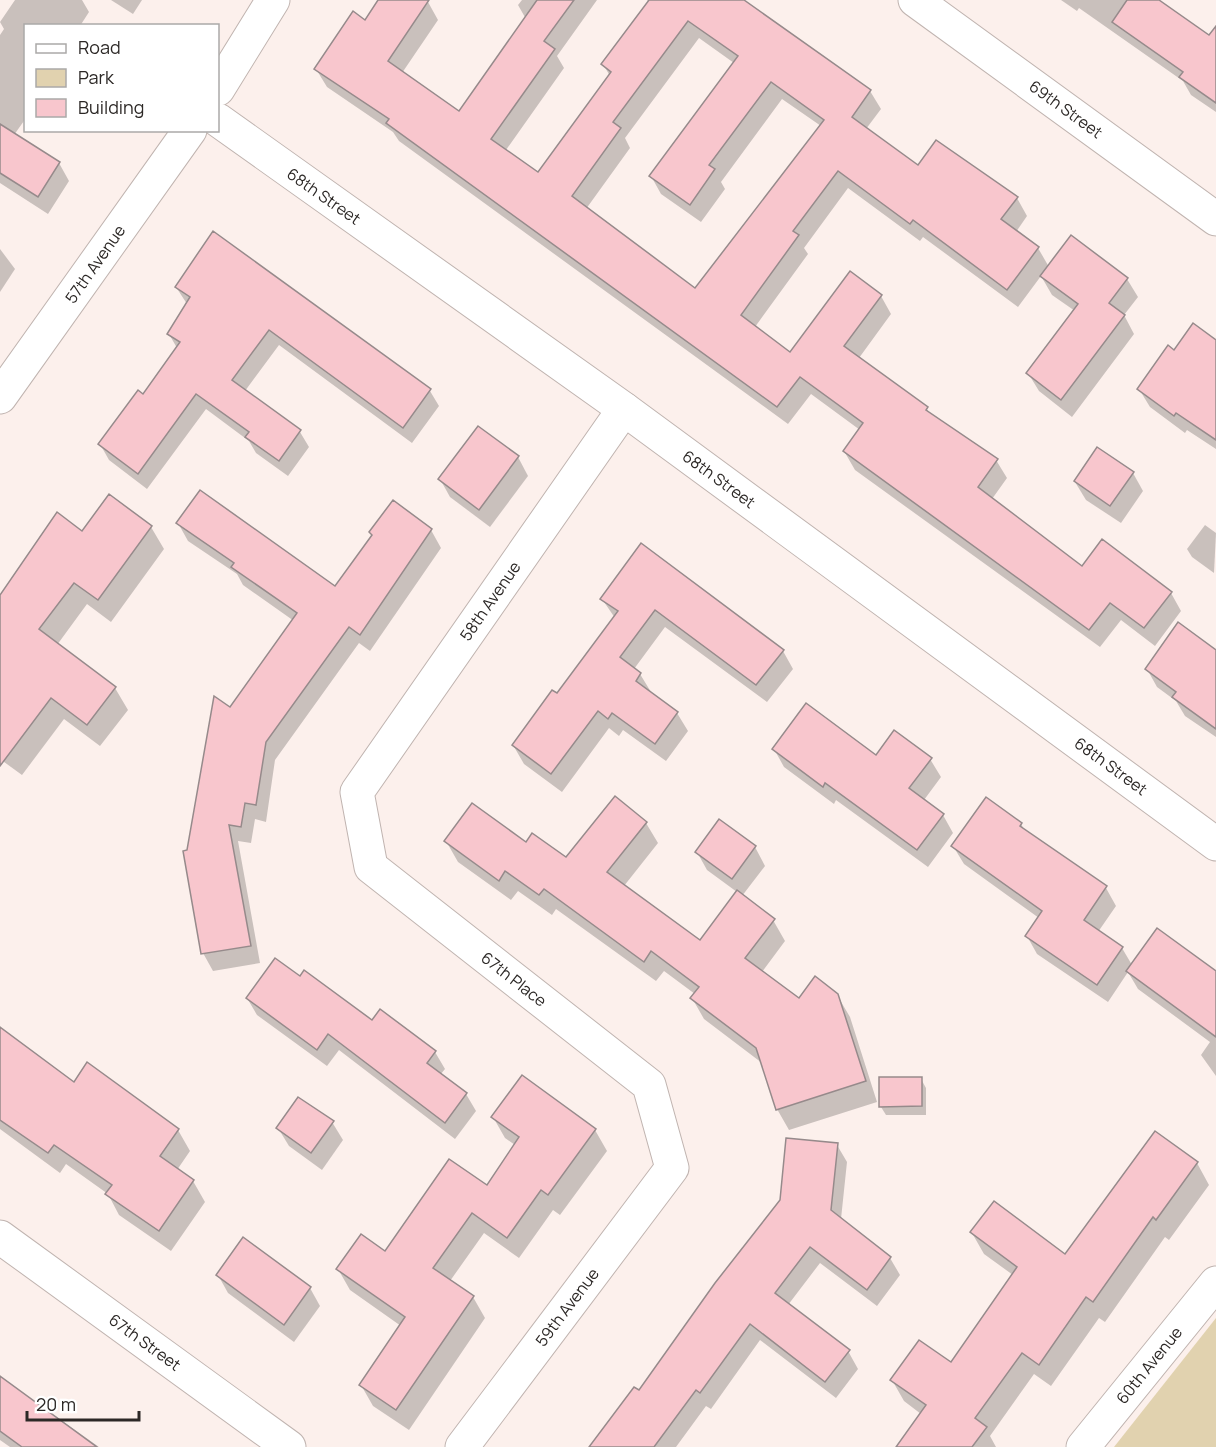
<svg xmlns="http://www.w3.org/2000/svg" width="1216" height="1447" viewBox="0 0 1216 1447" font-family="Manrope,sans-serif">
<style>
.green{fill:#e1d2af}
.shadow{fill:#0003;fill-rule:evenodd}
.building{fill:#f8c6cd;stroke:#968a8b;stroke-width:1.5;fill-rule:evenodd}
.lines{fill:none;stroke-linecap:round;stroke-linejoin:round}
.street-casing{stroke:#c0b4b0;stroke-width:35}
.secondary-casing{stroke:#c0b4b0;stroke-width:35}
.street{stroke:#fff;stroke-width:33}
.secondary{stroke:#fff;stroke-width:33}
.labels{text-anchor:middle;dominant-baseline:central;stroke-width:4.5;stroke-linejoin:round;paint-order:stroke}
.street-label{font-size:16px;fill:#2c2826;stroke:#fff}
</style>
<rect width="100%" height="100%" fill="#fcf0ec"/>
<!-- green -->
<polygon class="green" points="1216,1318 1216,1447 1114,1447"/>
<!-- shadow -->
<g class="shadow">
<polygon points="15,0 82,0 89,12 80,26 26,26 26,118 14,135 59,163 69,181 48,214 0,183 0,35 4,29 0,22"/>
<polygon points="111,0 142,0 133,14"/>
<path d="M380,0l48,2 10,18 -36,53 57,40 67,-94 -8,-14 4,-5h75l-40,56 7,12 -58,82 33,24 71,-98 -7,-12 46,-62 -2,-2h95l128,91 11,18 -15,20 52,38 99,31 10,18 -11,16 22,16 11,19 78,12 11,18 -14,18 10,19 -62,83 -33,-26 -11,-18 47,-62 -23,-16 -11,-19 -23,31 -95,-70 -3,4 -72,-53 -44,60 4,6 -53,73 36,27 90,-58 10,18 -32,44 67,50 5,7 65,45 11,18 -15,21 90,69 89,25 10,18 -26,35 -34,-26 -21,27 -245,-177 -11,-19 16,-21 -49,-36 -23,30 -389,-283 -6,-9 -66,-45 -11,-18 50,-47zM699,38l35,25 -83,113 10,18 40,28 24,-33 -4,-7 61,-83 39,27 -125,164 -110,-81 44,-61 -5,-10z"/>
<polygon points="1061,0 1157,0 1216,41 1216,112 1191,95 1183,81 1079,8 1077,11"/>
<polygon points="0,249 15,269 0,292"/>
<polygon points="176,287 430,391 439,406 412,443 279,345 245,391 300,432 309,447 288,476 256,453 249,441 206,409 147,489 109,460 100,444 143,396 177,348 169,334 187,304"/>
<polygon points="1216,342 1216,449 1187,430 1185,433 1150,407 1139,389 1174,352"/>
<polygon points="518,457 528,476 490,527 450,497 440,479"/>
<polygon points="1133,473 1143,491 1121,523 1086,500 1075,482"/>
<polygon points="393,502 431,530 441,548 370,651 359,643 275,760 266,822 255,819 251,843 238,841 260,963 213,971 203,953 189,851 231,709 294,621 243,585 237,574 188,541 178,523 335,588 373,537 370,532"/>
<polygon points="1205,525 1216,533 1214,573 1192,557 1187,549"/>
<polygon points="151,527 164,549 111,622 87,604 57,645 115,688 128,710 100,746 64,719 22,775 0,759 0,596 83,533"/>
<polygon points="642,545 783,651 793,669 767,702 665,627 634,669 640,674 651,692 677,713 688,731 666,761 623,730 619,736 609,728 562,792 524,764 513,745 558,695 615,618 602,599"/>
<polygon points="1216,652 1216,737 1185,716 1176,701 1157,687 1147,669"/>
<polygon points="774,749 876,757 930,759 941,777 924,800 943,815 953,833 928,867 836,800 834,804 784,767"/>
<polygon points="646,823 658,843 624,886 700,942 737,892 707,870 697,852 755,847 765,866 742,896 773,920 785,941 762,972 799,1000 837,995 850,1017 877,1102 789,1130 777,1109 762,1063 704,1019 692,998 695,994 664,971 656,981 556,909 552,915 518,891 511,900 458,862 446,841 526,844 566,860"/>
<polygon points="1021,824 1025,831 1106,888 1116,906 1098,932 1122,948 1132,965 1216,973 1216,1076 1201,1055 1210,1042 1138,989 1128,972 1108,1002 1037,954 1027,936 1039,918 964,864 953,846"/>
<polygon points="300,978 373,1022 381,1011 435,1052 445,1069 440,1075 466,1094 476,1111 455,1139 339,1050 327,1066 257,1015 247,998"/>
<polygon points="0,1028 74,1084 178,1130 190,1151 177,1170 193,1181 205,1202 171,1251 119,1215 108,1194 66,1164 60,1173 0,1129"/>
<polygon points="921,1079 926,1088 926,1115 886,1115 881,1107"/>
<polygon points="493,1117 595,1130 607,1151 560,1215 553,1210 519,1258 484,1233 450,1281 473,1297 485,1318 409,1430 373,1406 361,1385 401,1326 350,1290 338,1269 385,1253 487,1187 515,1145 505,1138"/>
<polygon points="332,1122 343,1140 322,1170 289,1146 278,1128"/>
<polygon points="837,1145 847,1162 841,1219 890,1258 900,1275 877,1306 820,1263 788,1305 848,1351 858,1369 836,1398 760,1340 711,1409 706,1406 676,1447 595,1447"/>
<polygon points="1197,1163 1209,1185 1169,1240 1165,1237 1105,1322 1099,1318 1051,1386 1034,1374 990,1436 996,1447 898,1447 921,1414 904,1401 892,1380 951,1365 1013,1275 984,1254 972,1233 1066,1256"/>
<polygon points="218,1275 310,1288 320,1306 294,1342 228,1293"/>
<polygon points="0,1377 99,1447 10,1447 0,1440"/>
</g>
<!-- building -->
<g class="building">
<path d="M378,0h51l-41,61 71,50 78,-111h37l-30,41 11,8 -64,90 47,33 73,-100 -10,-8 48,-64h95l127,90 -19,27 66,48 18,-25 82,57 -17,22 38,28 -32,43 -94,-70 -3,4 -72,-53 -45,60 6,4 -58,80 49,37 60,-81 32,24 -38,51 84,61 -2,3 72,49 -20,28 104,79 20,-27 70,53 -28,36 -34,-25 -21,27 -246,-179 20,-28 -63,-46 -23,30 -391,-284 3,-4 -75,-50 39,-58 12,9zM688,21l50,35 -89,120 41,29 25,-36 -6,-4 62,-83 53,38 -129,168 -123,-92 49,-68 -8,-6z"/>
<polygon points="1127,0 1159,0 1209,35 1216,26 1216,103 1179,77 1183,72 1112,22"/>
<polygon points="0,124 60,162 38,197 0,173"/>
<polygon points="213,231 431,389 403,428 269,330 232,380 301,430 279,461 245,437 249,432 196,394 138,474 98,444 138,390 143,394 180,342 167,334 190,297 175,287"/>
<polygon points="1071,235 1128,278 1109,303 1125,315 1061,400 1026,373 1078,304 1040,276"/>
<polygon points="1193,323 1216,340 1216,440 1176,413 1174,416 1137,389 1168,345 1174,350"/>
<polygon points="478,426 519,456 479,510 438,479"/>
<polygon points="1097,447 1134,472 1110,506 1074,481"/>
<polygon points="200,490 335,586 372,535 369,532 393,500 432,529 360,635 349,627 266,742 256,805 245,803 241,827 229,825 251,946 201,954 183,851 187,850 214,696 230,707 297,613 231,567 234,563 176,523"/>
<polygon points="109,494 152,526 98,600 74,583 39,629 116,687 87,725 51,698 0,766 0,595 57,512 82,531"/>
<polygon points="641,543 784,650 756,685 655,610 620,657 641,673 636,681 678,712 655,744 612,713 608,719 598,711 551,774 512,745 552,690 557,693 618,611 600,599"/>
<polygon points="1178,622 1216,650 1216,729 1172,697 1176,692 1145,669"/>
<polygon points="806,703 876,755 894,730 932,758 909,788 944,814 917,850 825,783 823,787 772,749"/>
<polygon points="615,796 647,822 607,872 700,940 737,890 775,919 745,958 799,998 815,976 838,994 866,1081 776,1110 756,1048 690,998 699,987 651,951 644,962 544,889 539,895 505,871 499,881 444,841 472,803 526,842 532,833 566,857"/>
<polygon points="986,797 1022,823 1020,826 1107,886 1084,920 1123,947 1097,985 1025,936 1042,911 951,846"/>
<polygon points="719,819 756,846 732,879 695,852"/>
<polygon points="1157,928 1216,971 1216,1037 1126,971"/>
<polygon points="275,958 300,976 304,970 372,1020 380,1009 436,1051 427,1063 467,1093 445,1123 328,1034 317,1050 246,998"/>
<polygon points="0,1027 74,1082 87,1062 179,1129 160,1156 194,1180 159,1231 105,1194 112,1185 54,1145 48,1153 0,1120"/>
<polygon points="522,1075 596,1129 548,1195 541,1190 507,1238 472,1213 433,1268 474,1296 396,1410 359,1385 405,1317 336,1269 361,1234 385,1251 449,1159 487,1185 519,1137 491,1117"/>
<polygon points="879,1077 922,1077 922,1106 879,1107"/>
<polygon points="298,1097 334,1121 311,1153 276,1128"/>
<polygon points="1155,1131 1198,1162 1156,1220 1153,1217 1093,1302 1086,1297 1039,1365 1022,1353 975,1418 987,1427 972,1447 896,1447 926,1405 890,1380 919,1340 951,1362 1017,1267 970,1232 994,1201 1065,1254"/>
<polygon points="786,1138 838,1143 831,1210 891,1257 867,1290 810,1247 775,1293 850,1350 825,1382 750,1324 700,1393 696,1390 654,1447 589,1447 634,1387 639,1390 715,1283 780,1200"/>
<polygon points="243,1237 311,1287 284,1325 216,1275"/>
<polygon points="0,1376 97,1447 22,1447 0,1431"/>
</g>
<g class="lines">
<!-- street casing -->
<g class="street-casing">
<g id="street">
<polyline points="915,0 1216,219"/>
<polyline points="218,89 273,0"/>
<polyline points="218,120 624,409 1216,844"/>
<polyline points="0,397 190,130"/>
<polyline points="462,1447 672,1168 649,1085 371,867 357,792 624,409"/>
</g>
</g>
<!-- secondary casing -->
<g class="secondary-casing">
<g id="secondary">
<polyline points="0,1237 289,1447"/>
<polyline points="1083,1447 1216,1283"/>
</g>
</g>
<!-- street -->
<use href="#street" class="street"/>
<!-- secondary -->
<use href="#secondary" class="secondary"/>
</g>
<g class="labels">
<!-- street labels -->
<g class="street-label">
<text transform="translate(1066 109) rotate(36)">69th Street</text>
<text transform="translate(324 196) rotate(35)">68th Street</text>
<text transform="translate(95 264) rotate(-55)">57th Avenue</text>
<text transform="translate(719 479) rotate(36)">68th Street</text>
<text transform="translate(490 601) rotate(-55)">58th Avenue</text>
<text transform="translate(1111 766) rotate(36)">68th Street</text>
<text transform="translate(514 979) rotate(38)">67th Place</text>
<text transform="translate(567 1307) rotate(-53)">59th Avenue</text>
<text transform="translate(145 1342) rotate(36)">67th Street</text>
<text transform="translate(1149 1365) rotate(-51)">60th Avenue</text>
</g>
</g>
<!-- legend -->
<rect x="24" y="24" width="195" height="108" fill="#ffffff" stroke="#aba9a8" stroke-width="1.5"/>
<rect x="36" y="44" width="30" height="9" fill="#ffffff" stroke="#aba9a8" stroke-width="1.5"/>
<text x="78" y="54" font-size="18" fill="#2c2826">Road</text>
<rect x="36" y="69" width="30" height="18" fill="#e1d2af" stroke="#aba9a8" stroke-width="1.5"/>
<text x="78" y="84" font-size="18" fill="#2c2826">Park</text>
<rect x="36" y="99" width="30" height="18" fill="#f8c6cd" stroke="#aba9a8" stroke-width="1.5"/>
<text x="78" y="114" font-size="18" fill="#2c2826">Building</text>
<!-- scale -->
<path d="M27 1411v9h112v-9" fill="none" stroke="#2c2826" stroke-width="3"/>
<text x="36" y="1411" font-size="18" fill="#2c2826" stroke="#ffffff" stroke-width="4.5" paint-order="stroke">20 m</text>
</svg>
